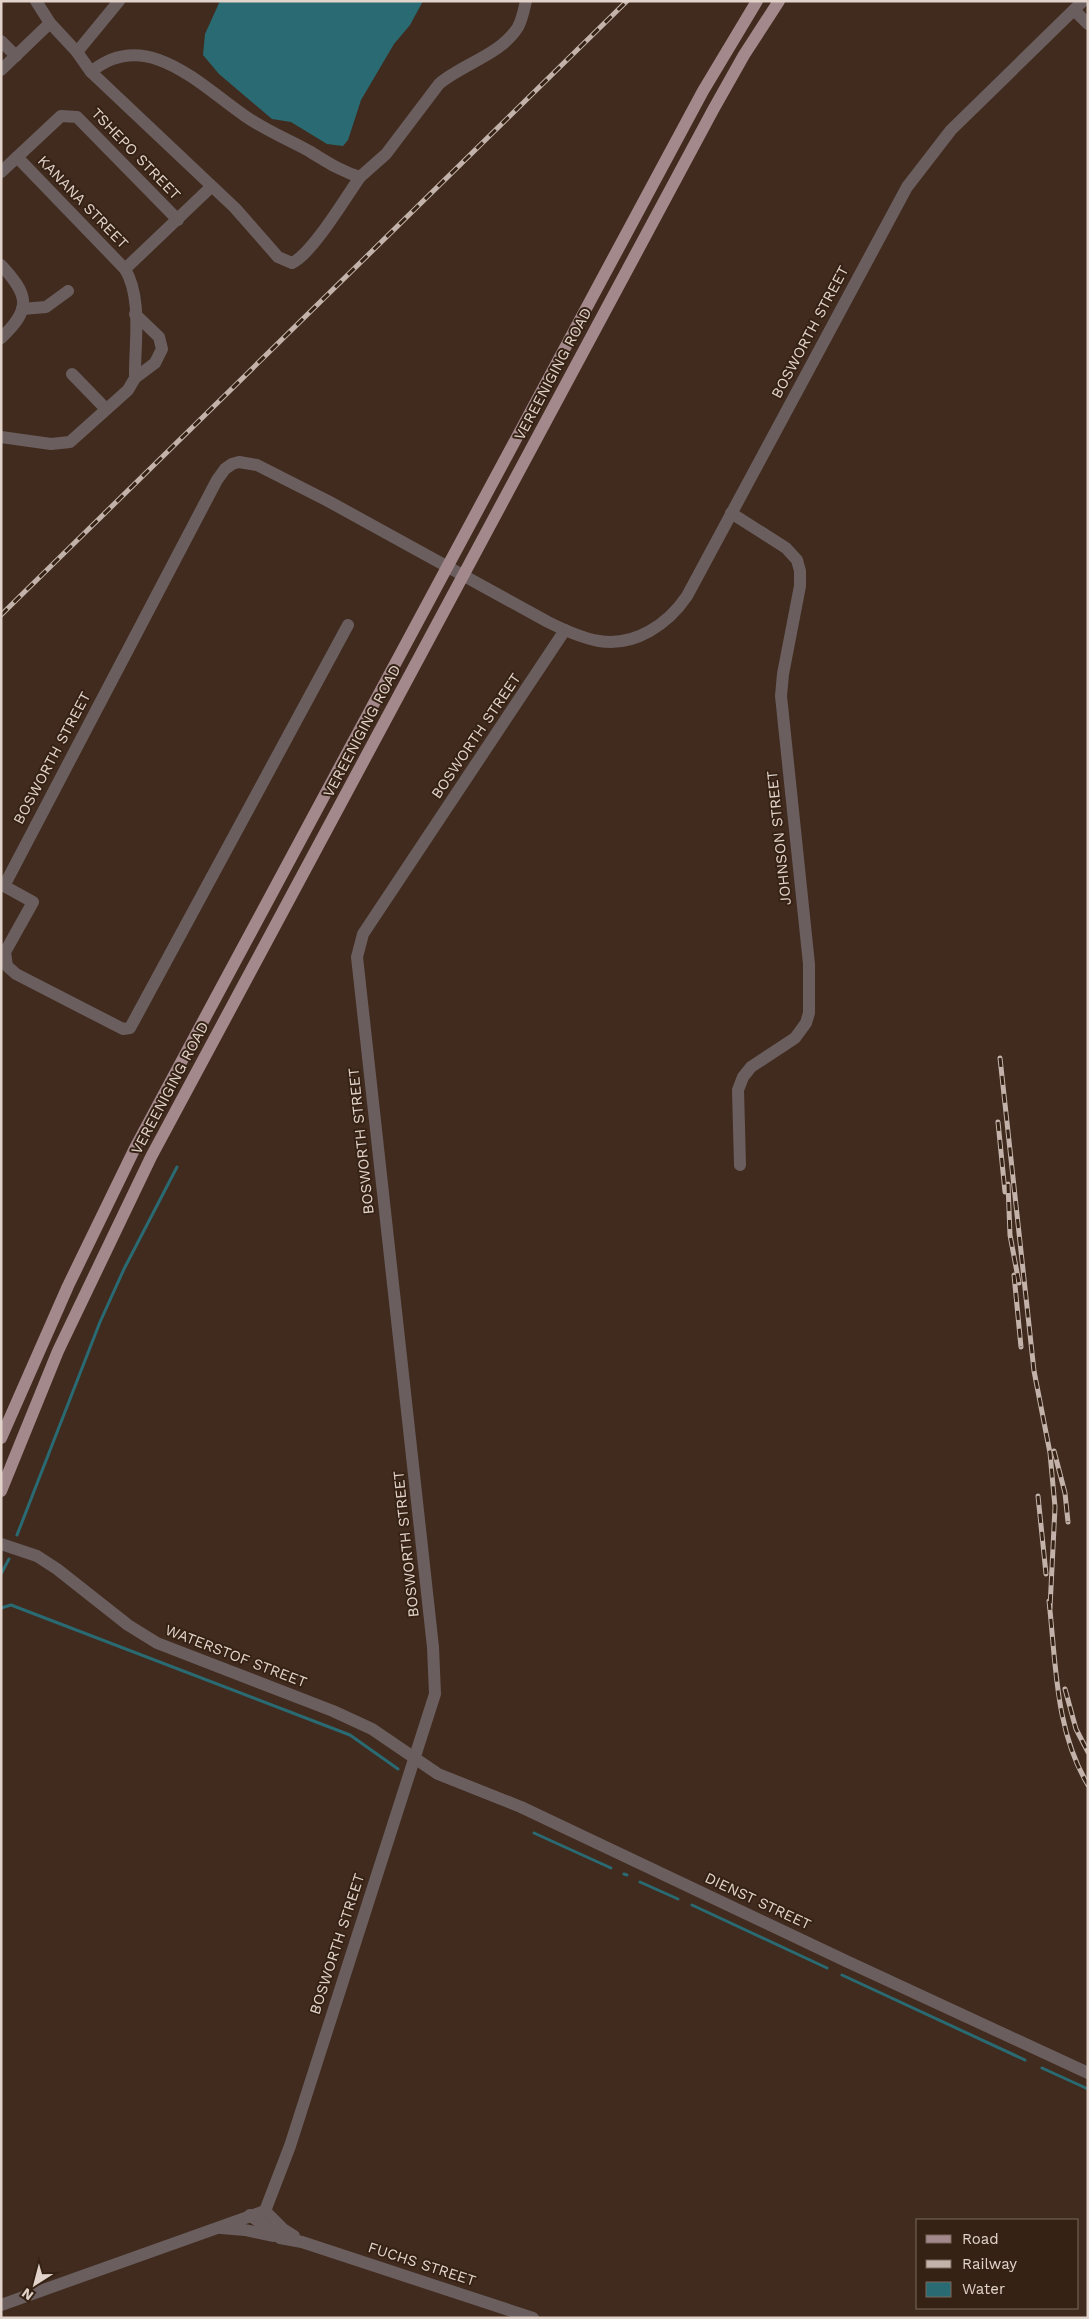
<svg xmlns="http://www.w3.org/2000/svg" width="1089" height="2319" viewBox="0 0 1089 2319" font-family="'Work Sans',sans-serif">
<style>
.water{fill:#2a6b73}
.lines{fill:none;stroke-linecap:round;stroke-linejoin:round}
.stream{stroke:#2a6b73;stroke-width:3}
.minor{stroke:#6b5e5f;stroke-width:12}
.major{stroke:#a4898c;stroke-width:12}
.rail-casing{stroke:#c2b2a9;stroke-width:5}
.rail{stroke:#362214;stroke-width:3;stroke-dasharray:9;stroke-linecap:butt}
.labels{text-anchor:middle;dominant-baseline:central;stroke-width:4;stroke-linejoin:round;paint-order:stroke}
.street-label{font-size:15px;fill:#e2d4cb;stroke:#362214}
</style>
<rect width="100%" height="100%" fill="#402b1e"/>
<!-- water -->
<polygon class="water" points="220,1 423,1 410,25 394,44 361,100 348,140 343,146 327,144 291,122 272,119 219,74 203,55 205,34"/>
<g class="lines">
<!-- stream -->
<g class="stream">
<polyline points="17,1535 100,1322 124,1269 177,1167"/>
<polyline points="1,1574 9,1559"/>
<polyline points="1,1608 11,1605 350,1735 398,1769"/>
<polyline points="534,1833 611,1868"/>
<polyline points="624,1874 627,1875"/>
<polyline points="640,1882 678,1899"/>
<polyline points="692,1905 827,1968"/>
<polyline points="842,1975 1025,2060"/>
<polyline points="1042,2068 1088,2089"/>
</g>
<!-- minor -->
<g class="minor">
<path d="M36,1l14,22 27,29 14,20 144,136 43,49 14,6c20,-9 54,-66 68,-86"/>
<polyline points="1074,10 1088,24"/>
<polyline points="1,41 16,56"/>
<polyline points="77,52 119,1"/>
<polyline points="1,70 50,23"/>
<path d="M91,72c55,-46 110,14 154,44 20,14 42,23 64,35 17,10 31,20 51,26l26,-23 53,-70c23,-20 62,-29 79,-57 4,-7 6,-17 8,-26"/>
<polyline points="1,172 61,116 77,117 178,220"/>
<path d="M1,265c28,30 31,44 0,73"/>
<polyline points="125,269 211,187"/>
<polyline points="22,309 46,307 68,291"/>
<polyline points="135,314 159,337 162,349 155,363 135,378"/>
<polyline points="72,374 106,409"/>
<path d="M1,437l50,7 19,-2 58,-52 7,-12v-5c0,-32 7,-76 -10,-104l-108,-112"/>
<polyline points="731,513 786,548 797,560 800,571 800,586 783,674 781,696 809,964 809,1013 806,1023 795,1038 751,1067 743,1077 738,1090 740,1165"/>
<path d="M348,625l-218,403 -7,1 -107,-55 -9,-8 -2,-14 28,-50 -29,-16 213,-406 8,-11 7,-5 7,-2 18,3 71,36 220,121c16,8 33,16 51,19 36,6 69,-17 88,-45l220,-409 44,-57 132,-129"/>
<polyline points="1,1544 37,1556 57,1569 128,1625 157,1643 333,1711 372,1729 438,1774 521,1807 846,1961 1088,2073"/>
<polyline points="265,2211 283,2229 294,2236"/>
<polyline points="250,2215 280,2238 302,2242 533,2318"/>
<polyline points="221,2228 245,2230 273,2236"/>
<polyline points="1,2305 265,2211 290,2146 435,1694 433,1647 357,957 363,934 565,630"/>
</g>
<!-- major -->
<g class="major">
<polyline points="1,1438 68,1286 135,1148 703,91 757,1"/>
<polyline points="1,1491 58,1351 151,1157 713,110 744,55 779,1"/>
</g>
<!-- rail casing -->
<g class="rail-casing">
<g id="rail">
<polyline points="1,615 627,1"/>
<polyline points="1000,1058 1034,1371 1050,1453 1055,1507 1050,1608"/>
<polyline points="998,1122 1005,1192"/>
<polyline points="1008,1184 1010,1235 1019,1283"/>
<polyline points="1014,1275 1021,1347"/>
<polyline points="1054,1451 1065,1493 1068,1522"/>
<polyline points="1038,1496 1046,1574"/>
<path d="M1049,1601c7,62 6,129 39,184"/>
<polyline points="1065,1689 1076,1729 1088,1752"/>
</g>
</g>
<!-- rail -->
<use href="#rail" class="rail"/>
</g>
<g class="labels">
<!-- street labels -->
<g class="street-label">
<text transform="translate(136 154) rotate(46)">TSHEPO STREET</text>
<text transform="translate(83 202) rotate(46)">KANANA STREET</text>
<text transform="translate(810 332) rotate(-62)">BOSWORTH STREET</text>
<text transform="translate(553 374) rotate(-62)">VEREENIGING ROAD</text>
<text transform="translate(362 731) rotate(-62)">VEREENIGING ROAD</text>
<text transform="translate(476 736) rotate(-56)">BOSWORTH STREET</text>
<text transform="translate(52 758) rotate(-62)">BOSWORTH STREET</text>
<text transform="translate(779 838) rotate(-96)">JOHNSON STREET</text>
<text transform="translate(170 1088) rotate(-62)">VEREENIGING ROAD</text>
<text transform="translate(361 1141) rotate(-96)">BOSWORTH STREET</text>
<text transform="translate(406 1544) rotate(-96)">BOSWORTH STREET</text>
<text transform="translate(236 1656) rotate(21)">WATERSTOF STREET</text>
<text transform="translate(758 1901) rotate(25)">DIENST STREET</text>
<text transform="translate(337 1944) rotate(-72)">BOSWORTH STREET</text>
<text transform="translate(422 2264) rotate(18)">FUCHS STREET</text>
</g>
</g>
<!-- border -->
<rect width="1089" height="2319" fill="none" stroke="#e2d4cb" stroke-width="5"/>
<!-- legend -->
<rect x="916" y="2219" width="162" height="90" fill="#362214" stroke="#7b695d"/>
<rect x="926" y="2235" width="25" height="8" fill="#a4898c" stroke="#7b695d"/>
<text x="962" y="2244" font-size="15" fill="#e2d4cb">Road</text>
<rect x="926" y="2260" width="25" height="8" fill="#c2b2a9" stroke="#7b695d"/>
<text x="962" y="2269" font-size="15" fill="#e2d4cb">Railway</text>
<rect x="926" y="2282" width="25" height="15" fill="#2a6b73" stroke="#7b695d"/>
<text x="962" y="2294" font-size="15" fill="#e2d4cb">Water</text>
<!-- north arrow -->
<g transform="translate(35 2284) rotate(216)" stroke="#362214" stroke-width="4" paint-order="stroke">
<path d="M0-4L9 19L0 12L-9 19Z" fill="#e2d4cb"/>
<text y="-8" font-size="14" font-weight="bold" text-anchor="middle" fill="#e2d4cb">N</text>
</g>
</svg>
